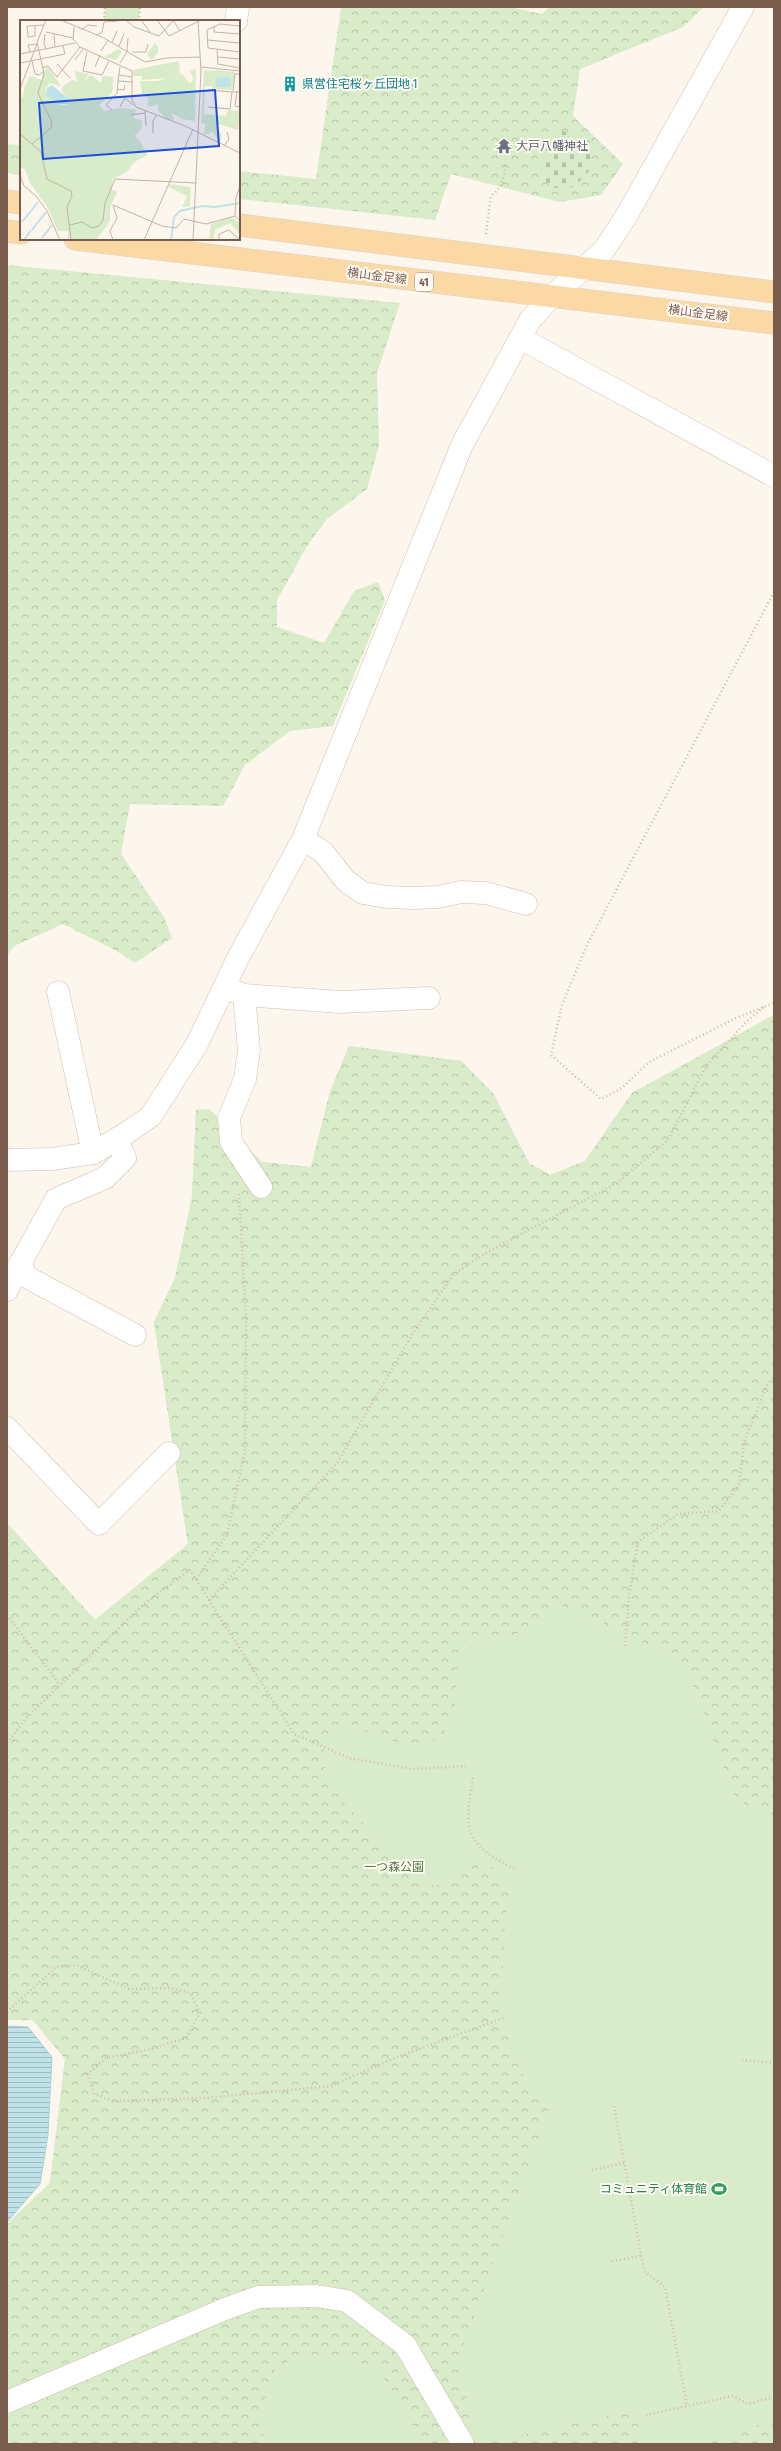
<svg xmlns="http://www.w3.org/2000/svg" width="781" height="2451" viewBox="0 0 781 2451" font-family="'Fira Sans Condensed','Noto Sans JP',sans-serif">
<style>
.green{fill:#d8ecc9}
.forest{fill:url(#forest-crowns)}
.cemetery{fill:url(#cemetery-stones)}
.water{fill:url(#water-rules);stroke:#a5d3da}
.lines{fill:none;stroke-linecap:round;stroke-linejoin:round}
.street-casing{stroke:#d1beb0;stroke-width:23}
.primary-casing{stroke:#dad1cd;stroke-width:23}
.path{stroke:#d9b8a5;stroke-width:2.5;stroke-dasharray:1 3;stroke-linecap:butt}
.street{stroke:#fff;stroke-width:22}
.primary{stroke:#fbd9a5;stroke-width:22}
.labels{text-anchor:middle;dominant-baseline:central;stroke-width:4;stroke-linejoin:round;paint-order:stroke}
.shield{fill:#fffaf3;stroke:#a28b7f;stroke-width:1}
.shield-label{font-size:11px;font-weight:bold;fill:#7a5c4d}
.culture-label{font-size:12px;fill:#0d838f;stroke:#fffaf3;text-anchor:start}
.worship-label{font-size:12px;fill:#5b616d;stroke:#fffaf3;text-anchor:start}
.street-label{font-size:12px;fill:#7a5c4d;stroke:#fffaf3}
.park-label{font-size:12px;fill:#537a41;stroke:#fffaf3}
.leisure-label{font-size:12px;fill:#27864d;stroke:#fffaf3;text-anchor:end}
.inset-river{fill:none;stroke:#bfe3e8;stroke-width:2}
.inset-road{fill:none;stroke:#c5b3a7;stroke-width:1}
.view{fill:#1d4ed8;fill-opacity:0.15;stroke:#1d4ed8;stroke-width:2}
.inset-edge{fill:none;stroke:#7a5c4d;stroke-width:2}
</style>
<defs>
<pattern id="forest-crowns" width="20" height="18" patternUnits="userSpaceOnUse"><rect width="20" height="18" fill="#d8ecc9"/><path d="M2 6a3 3 0 1 1 6 0M12 15a3 3 0 1 1 6 0" fill="none" stroke="#b4c2a5"/></pattern>
<pattern id="cemetery-stones" width="16" height="16" patternUnits="userSpaceOnUse"><rect width="16" height="16" fill="#d8ecc9"/><path d="M2 7V4a2 2 0 0 1 4 0v3zM10 15v-3a2 2 0 0 1 4 0v3z" fill="#b4c2a5"/></pattern>
<pattern id="water-rules" width="6" height="5" patternUnits="userSpaceOnUse"><rect width="6" height="5" fill="#bfe3e8"/><path d="M0 2.5h6" fill="none" stroke="#a0bbbe"/></pattern>
</defs>
<rect width="100%" height="100%" fill="#fdf6ec"/>
<!-- green -->
<g class="green">
<polygon points="105,7 140,7 139,21 104,21"/>
<polygon points="774,1015 774,2444 7,2444 7,2224 50,2183 65,2059 33,2020 7,2020 7,1523 95,1620 188,1544 154,1322 175,1278 192,1197 196,1110 209,1109 262,1162 311,1167 330,1092 349,1046 461,1061 493,1093 529,1163 550,1175 585,1161 632,1093"/>
</g>
<!-- forest -->
<g class="forest">
<polygon points="341,7 509,7 542,14 550,7 704,7 683,27 580,69 573,116 623,164 601,195 560,202 451,174 435,220 239,199 239,171 316,179"/>
<polygon points="7,144 21,145 21,175 7,173"/>
<polygon points="7,265 400,303 377,373 379,445 367,489 327,519 307,546 277,600 277,627 324,643 354,591 378,582 385,600 333,726 290,731 245,765 223,806 130,804 121,854 164,917 172,938 135,963 115,950 63,924 14,946 7,956"/>
<polygon points="774,1015 774,1818 736,1800 685,1664 591,1617 563,1606 531,1627 499,1641 459,1641 455,1703 442,1739 406,1745 352,1727 326,1734 322,1761 340,1798 419,1884 450,1886 470,1865 490,1862 508,1893 504,1937 501,2019 525,2080 549,2107 458,2361 476,2444 423,2444 399,2399 376,2369 333,2357 303,2356 276,2366 259,2416 265,2444 7,2444 7,2224 50,2183 65,2059 33,2020 7,2020 7,1523 95,1620 188,1544 154,1322 175,1278 192,1197 196,1110 209,1109 262,1162 311,1167 330,1092 349,1046 461,1061 493,1093 529,1163 550,1175 585,1161 632,1093"/>
<polygon points="635,2410 643,2444 482,2444"/>
<polygon points="774,2419 774,2444 706,2444 707,2443"/>
</g>
<!-- cemetery -->
<path class="cemetery" d="M559,131c15,1 25,4 35,15l-5,25 -15,16 -19,1 -12,-8 -2,-13 3,-24z"/>
<!-- water -->
<polygon class="water" points="7,2026 28,2027 52,2057 48,2135 40,2184 7,2222"/>
<g class="lines">
<!-- street casing -->
<g class="street-casing">
<g id="street">
<polyline points="236,21 238,7"/>
<polyline points="520,338 774,476"/>
<polyline points="303,839 323,852 346,881 363,893 387,897 414,898 438,897 461,892 486,893 526,904"/>
<polyline points="224,987 244,995 340,1002 429,998"/>
<polyline points="58,992 93,1153"/>
<polyline points="244,995 249,1050 245,1079 229,1118 231,1142 261,1187"/>
<polyline points="117,1139 125,1158 105,1178 56,1199 21,1262 25,1276 135,1335"/>
<polyline points="7,1160 52,1159 93,1153 125,1134 151,1116 197,1044 238,958 303,839 462,445 530,320 551,297 604,250 627,215 743,7"/>
<polyline points="7,1290 21,1262"/>
<polyline points="7,1428 99,1524 169,1453"/>
<polyline points="7,2402 225,2309 258,2297 316,2296 347,2301 405,2345 463,2444"/>
</g>
</g>
<!-- primary casing -->
<g class="primary-casing">
<g id="primary">
<polyline points="7,201 21,203"/>
<polyline points="239,225 774,292"/>
<polyline points="7,231 21,233"/>
<polyline points="75,239 774,323"/>
</g>
</g>
<!-- path -->
<g class="path">
<polyline points="104,21 105,7"/>
<polyline points="139,21 140,7"/>
<path d="M486,234l5,-38c10,-8 14,-18 14,-31"/>
<polyline points="774,592 586,947 562,1005 551,1055 601,1099 622,1088 649,1062 736,1018 774,1003"/>
<polyline points="196,1579 227,1535 245,1450 246,1320 239,1194"/>
<polyline points="209,1600 337,1463 412,1335 453,1275 484,1254 617,1183 668,1140 706,1066 747,1021 765,1006"/>
<polyline points="7,1615 60,1685"/>
<polyline points="625,1646 629,1596 638,1542 678,1514 719,1511 739,1485 744,1443 766,1387 774,1376"/>
<polyline points="7,1743 28,1716 144,1604 190,1570 294,1734 349,1758 412,1769 468,1766"/>
<path d="M473,1778c-10,56 -8,66 44,92"/>
<polyline points="7,2012 56,1967 76,1965 129,1989 170,1988 190,1993 200,2013 186,2038 151,2049 106,2058 88,2074 94,2094 113,2101 205,2098 331,2086 397,2057 506,2017"/>
<polyline points="742,2060 774,2063"/>
<polyline points="614,2106 644,2271 665,2287 687,2406"/>
<polyline points="592,2170 624,2163"/>
<polyline points="612,2261 641,2256"/>
<polyline points="646,2415 733,2396 748,2404 774,2397"/>
</g>
<!-- street -->
<use href="#street" class="street"/>
<!-- primary -->
<use href="#primary" class="primary"/>
</g>
<!-- icons -->
<defs>
<g id="building-bare" transform="scale(1.2)"><path d="M-4-6H4V6H1V3H-1V6H-4ZM-2.5-4.3h1.7v1.8h-1.7ZM.8-4.3h1.7v1.8H.8ZM-2.5-1h1.7V.8h-1.7ZM.8-1h1.7V.8H.8Z" fill="#0f9aa8" stroke="#fffaf3" stroke-width="2.5" paint-order="stroke"/></g>
<g id="temple-bare" transform="scale(1.2)"><path d="M0-6L5-2H3V0L6.5 2.5H4V6H1.5V3h-3V6H-4V2.5H-6.5L-3 0V-2H-5Z" fill="#6b7280" stroke="#fffaf3" stroke-width="2.5" paint-order="stroke"/></g>
<g id="stadium-bare" transform="scale(1.2)"><path d="M0-5a6.5 5 0 1 0 0 10a6.5 5 0 1 0 0-10ZM-3.5-1.8h7v3.6h-7Z" fill="#2e9e5b" stroke="#fffaf3" stroke-width="2.5" paint-order="stroke"/></g>
</defs>
<g fill-rule="evenodd">
<use href="#building-bare" x="290" y="84"/>
<use href="#temple-bare" x="504" y="146"/>
<use href="#stadium-bare" x="719" y="2189"/>
</g>
<g class="labels">
<!-- shield labels -->
<rect class="shield" x="415" y="273" width="18" height="18" rx="3"/>
<g class="shield-label">
<text x="424" y="282">41</text>
</g>
<!-- culture labels -->
<g class="culture-label">
<text x="302" y="84">県営住宅桜ヶ丘団地 1</text>
</g>
<!-- worship labels -->
<g class="worship-label">
<text x="516" y="146">大戸八幡神社</text>
</g>
<!-- street labels -->
<g class="street-label">
<text transform="translate(377 276) rotate(7)">横山金足線</text>
<text transform="translate(698 313) rotate(7)">横山金足線</text>
</g>
<!-- park labels -->
<g class="park-label">
<text x="394" y="1867">一つ森公園</text>
</g>
<!-- leisure labels -->
<g class="leisure-label">
<text x="707" y="2189">コミュニティ体育館</text>
</g>
</g>
<!-- overview -->
<g transform="translate(20 20)">
<rect width="220" height="220" fill="#fdf6ec"/>
<path d="M159,41l1,13 -12,4 -26,2v-4h-9v-6zM28,47l13,19 -12,-3 -4,7 14,15h9l2,-2 -8,-13 5,-7 6,-3 7,4 11,-9 10,8 2,-7 10,1 -1,15 -13,13 6,6 16,-3 15,2 -3,8 9,3 -1,8 -7,7 6,5 7,14 -13,7 -6,9 -15,8 -2,10 6,3 -7,15v14l-14,19h-28v-9h-10l-9,-22 -19,-26 -5,-14 -5,-2v-70h3l6,-20 13,3 1,-9zM196,50l19,2 -3,18 -20,-1 2,-18zM149,164l22,3 -1,19 -8,1 5,-11 -19,-9zM210,197v6l-15,7 -2,10h-4l2,-16z" fill="#d8ecc9"/>
<path d="M135,23l3,4v6l-6,7 -5,-6zM99,29l3,3 -6,8 -12,-3zM176,49l-1,52 -13,-2 -10,-6 2,8 -9,-3 -7,-8v-6l-9,3 -2,-2 2,-6 -7,-5 -2,-13h17l25,-7 7,9 3,-1 1,-5 -3,-6zM184,50l10,1 -2,15h-7l-1,28 22,2 2,-6 12,1 -2,19 -20,-6 -1,5 5,5 -2,8 -7,-10 -9,3 1,-11 -4,-1zM71,55l10,8 2,-7 10,1 -1,15 -13,13 6,7 16,-4 15,2 -3,8 9,3 -1,8 -7,7 6,5 7,14 -13,7 -13,13 -20,-4 -7,4 1,7 13,2 3,5 6,3 -7,15v14l-14,19h-28v-9h-10l-9,-22 -19,-26 -5,-14 -5,-2v-40l4,10 6,3 15,-9 3,-5 -1,-4 -9,1 -8,-9 -10,6v-23h3l2,-12 7,-9 9,4 6,14 12,11h8l3,-6 -8,-9 1,-4 10,-6 7,4zM70,102l3,2 -1,7 8,1 3,7 -4,9 -9,4 -1,7 -8,3 -9,-4 -9,17 -9,3 -14,-28 5,-2 -3,-11 6,-2 19,5 6,-4h9l2,-1 -2,-5zM56,168h5l11,7 4,9 -4,11h-8l-1,6 -7,1 2,-8 -5,-3 -1,-5 6,-11 -6,-4zM46,175l-2,11 4,22 -9,2 -9,-21zM210,197l10,5v12l-10,-11z" fill="#d8ecc9" fill-rule="evenodd"/>
<path d="M55,51l14,3 -9,11 -3,-2z" fill="#d8ecc9"/>
<path d="M31,168l15,6 -2,12 3,24h-8l-14,-27 1,-9z" fill="#d8ecc9"/>
<path d="M197,57h14l-1,10h-14zM32,65l18,15 -2,4h-9l-13,-9 1,-7z" fill="#bfe3e8"/>
<path class="inset-river" d="M2,202l16,-20M12,210l14,-18M22,218l10,-13M4,220l7,-10M151,220l3,-23 6,-6 22,-5 13,1 25,-4"/>
<path class="inset-road" d="M41,0l43,18 41,24 21,-4 34,-1M106,0l8,7 25,9 15,-16M121,0l9,12M137,0l12,16 32,-16M153,0l7,11M15,6v10l-7,1 -1,-11h2l15,-1M194,6v6l26,2M220,6l-20,-2 -13,6 1,18 32,4M54,7l-1,12 7,8 52,24v29l4,7 49,19 55,27M61,10l7,-5 9,1M26,12l27,6M25,14l-1,10 2,5M34,14l1,13M77,15l5,-3 2,-10 14,-1M187,20l33,3M92,22l5,-11M99,26l5,-12M197,29l1,15 22,4M107,30l1,-12M81,31l7,-11M10,32l-2,-7 9,-1M67,32l-4,19 19,4 7,-14M112,32h14l2,-8M0,34l55,-11M198,37l22,2M55,40l8,-11M12,41l3,13 4,1 4,-3M0,43l45,-9 -2,-8M100,43l8,-13M37,44l13,14M75,47l5,-12M181,47l39,4M22,48l6,-2 9,11 23,-30M99,55l13,2M98,61l2,-14M0,69l17,-45M97,69l7,1 1,-5M188,70l24,2M213,71l2,-17h5M217,71l-2,15 5,1M100,87l5,-9 8,7M188,87l22,2 2,-17h8M92,90l-6,-5 11,-12 1,-12 14,1M125,91l1,15M111,95l14,-2M133,113v-12l3,-5M0,114l21,18 6,27 24,12 1,5 -5,11 4,33M12,124l20,-17 -1,-7 -13,-27 6,-19 -7,-32 9,-22M204,126l5,-7 -2,-7M0,155l4,11 12,10 11,15 13,29M220,166l-4,12 -1,18 5,5M50,205l12,-3 10,6 7,-2 4,-6 2,-17 10,-24 81,4M93,220l-3,-9 7,-13 -4,-13 49,21 14,2 8,-9 22,5 29,-8M124,220l49,-111M173,220l8,-169 -3,-51M199,220v-6l10,-4 11,10"/>
<path class="view" d="M195,70l4,56 -176,13 -4,-56z"/>
<rect width="220" height="220" class="inset-edge"/>
</g>
<!-- border -->
<rect width="781" height="2451" fill="none" stroke="#7a5c4d" stroke-width="16"/>
</svg>
